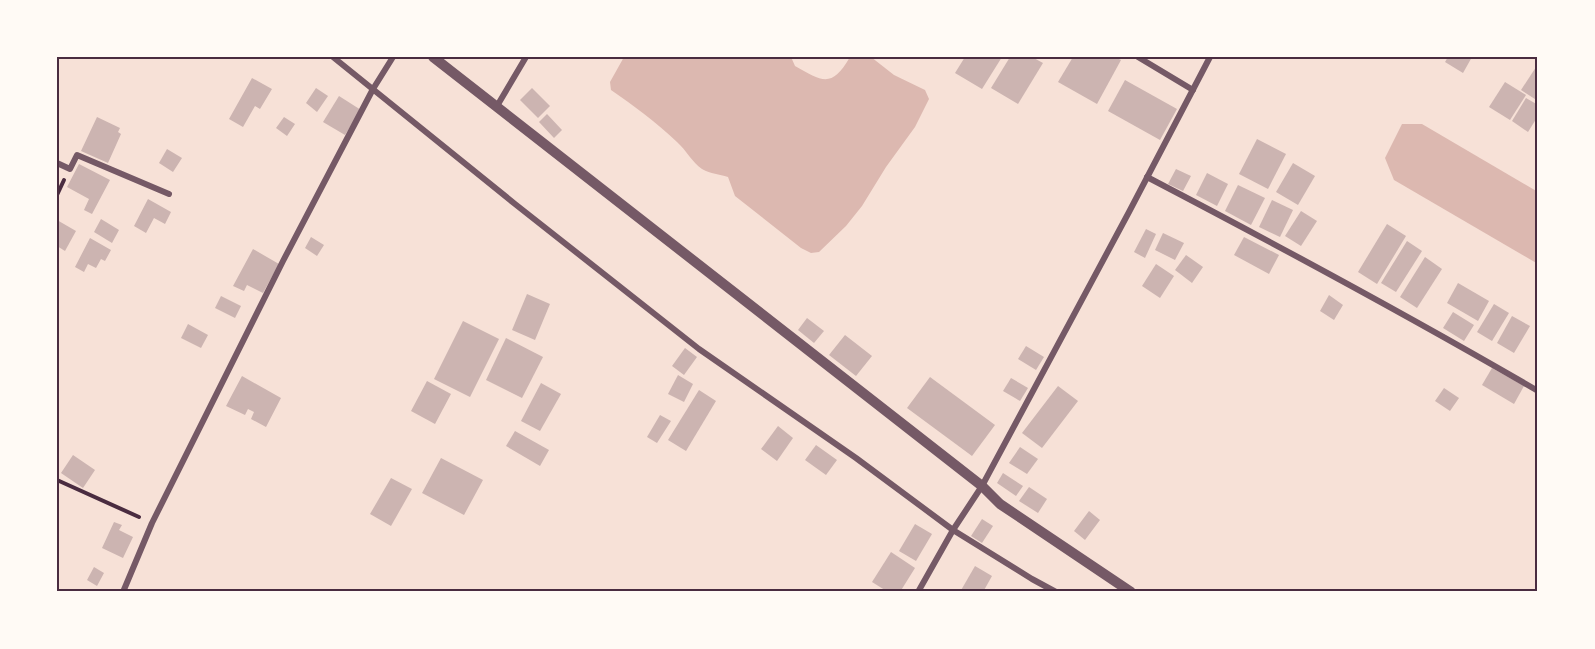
<svg xmlns="http://www.w3.org/2000/svg" width="1595" height="649" viewBox="0 0 1595 649" font-family="'IBM Plex Sans',sans-serif">
<style>
.water{fill:#dcb8b0}
.building{fill:#ccb4b1}
.lines{fill:none;stroke-linecap:round;stroke-linejoin:round}
.path{stroke:#4a2c40;stroke-width:4}
.minor{stroke:#755966;stroke-width:6}
.tertiary{stroke:#755966;stroke-width:10}
.neatline{fill:none;stroke:#4a2c40;stroke-width:2}
</style>
<rect width="100%" height="100%" fill="#f7e1d7"/>
<!-- water -->
<g class="water">
<path d="M624,57h167l4,9c28,16 37,22 55,-9h21l23,18 31,15 4,9 -14,28 -29,40 -24,39 -16,20 -27,26 -8,1 -10,-5 -66,-52 -7,-19c-9,-3 -17,-3 -26,-8 -10,-7 -16,-19 -25,-27 -21,-20 -43,-36 -66,-52l-1,-8z"/>
<polygon points="1402,124 1422,124 1538,192 1538,264 1394,180 1385,158"/>
</g>
<!-- building -->
<g class="building">
<polygon points="965,57 1002,57 982,89 955,73"/>
<polygon points="1010,57 1032,57 1043,63 1018,104 991,88"/>
<polygon points="1073,57 1115,57 1121,60 1097,104 1058,82"/>
<polygon points="1448,57 1472,57 1463,73 1445,62"/>
<polygon points="1538,64 1538,101 1521,90"/>
<polygon points="252,78 272,89 260,109 255,106 243,127 229,119"/>
<polygon points="1125,80 1177,109 1160,140 1108,111"/>
<polygon points="1505,82 1526,95 1510,120 1489,107"/>
<polygon points="316,88 328,96 317,112 306,103"/>
<polygon points="532,88 550,106 538,118 520,100"/>
<polygon points="339,96 361,110 345,135 323,122"/>
<polygon points="1526,98 1538,105 1538,116 1528,132 1512,121"/>
<polygon points="547,114 562,130 554,138 539,122"/>
<polygon points="97,117 120,128 118,132 121,134 108,163 81,151"/>
<polygon points="284,117 295,124 287,136 276,128"/>
<polygon points="1257,139 1286,154 1268,189 1239,174"/>
<polygon points="167,149 182,158 173,172 159,163"/>
<polygon points="1293,163 1315,176 1298,205 1276,192"/>
<polygon points="79,164 110,180 92,214 84,210 89,199 67,187"/>
<polygon points="1176,169 1191,176 1183,191 1168,184"/>
<polygon points="1207,173 1228,184 1217,206 1196,195"/>
<polygon points="1238,185 1265,198 1251,225 1225,211"/>
<polygon points="148,199 171,212 165,224 154,218 146,233 134,226"/>
<polygon points="1272,200 1293,210 1280,237 1259,227"/>
<polygon points="1301,211 1317,221 1301,246 1285,236"/>
<polygon points="101,219 119,230 112,243 94,232"/>
<polygon points="57,220 76,231 65,251 57,246"/>
<polygon points="1387,224 1406,236 1377,284 1358,272"/>
<polygon points="1146,229 1156,234 1145,258 1134,252"/>
<polygon points="1163,233 1184,243 1175,260 1155,250"/>
<polygon points="311,237 324,245 317,256 305,248"/>
<polygon points="1244,237 1279,255 1269,274 1234,255"/>
<polygon points="90,238 111,250 105,261 101,259 96,268 88,264 84,272 75,267"/>
<polygon points="1407,241 1422,251 1396,292 1381,283"/>
<polygon points="253,249 279,264 263,293 247,285 244,291 233,286"/>
<polygon points="1186,255 1203,267 1192,283 1175,270"/>
<polygon points="1425,257 1442,269 1417,308 1400,297"/>
<polygon points="1156,264 1174,276 1160,298 1142,286"/>
<polygon points="1458,283 1489,301 1478,321 1447,303"/>
<polygon points="527,294 550,304 535,340 512,330"/>
<polygon points="1329,295 1343,305 1334,320 1320,311"/>
<polygon points="221,296 241,306 235,318 215,308"/>
<polygon points="1494,304 1509,313 1492,341 1477,332"/>
<polygon points="1453,312 1474,325 1464,341 1443,328"/>
<polygon points="1512,316 1530,326 1514,353 1497,343"/>
<polygon points="807,318 824,331 814,343 798,330"/>
<polygon points="463,321 499,339 470,397 434,379"/>
<polygon points="188,324 208,335 201,348 181,338"/>
<polygon points="845,335 872,356 856,376 829,355"/>
<polygon points="506,338 543,357 522,398 486,380"/>
<polygon points="1026,346 1044,357 1036,370 1018,359"/>
<polygon points="685,348 697,357 684,375 672,366"/>
<polygon points="1492,368 1524,386 1514,404 1482,385"/>
<polygon points="678,375 693,384 684,402 668,394"/>
<polygon points="242,376 281,398 266,427 251,419 254,412 248,409 245,415 226,406"/>
<polygon points="930,377 995,425 972,456 907,408"/>
<polygon points="1011,378 1028,388 1020,401 1003,391"/>
<polygon points="427,381 451,394 435,424 411,411"/>
<polygon points="541,383 561,394 540,431 521,421"/>
<polygon points="1058,386 1078,401 1042,448 1022,433"/>
<polygon points="1444,388 1459,398 1450,411 1435,401"/>
<polygon points="699,390 716,401 686,451 668,440"/>
<polygon points="660,415 671,421 657,443 647,437"/>
<polygon points="778,426 793,438 777,461 761,449"/>
<polygon points="515,431 549,450 540,466 506,446"/>
<polygon points="816,445 837,460 826,475 805,460"/>
<polygon points="1020,447 1038,459 1027,474 1009,463"/>
<polygon points="73,455 95,470 83,488 61,473"/>
<polygon points="441,458 483,480 464,515 422,493"/>
<polygon points="1003,473 1023,486 1016,496 997,483"/>
<polygon points="391,478 412,489 391,526 370,514"/>
<polygon points="1029,487 1047,499 1038,513 1019,501"/>
<polygon points="1089,511 1100,520 1085,540 1074,531"/>
<polygon points="982,519 993,526 982,543 971,536"/>
<polygon points="114,522 122,525 119,530 133,537 123,558 102,548"/>
<polygon points="915,524 932,534 916,561 899,551"/>
<polygon points="891,552 915,568 900,592 888,592 872,582"/>
<polygon points="975,566 992,576 983,592 960,592"/>
<polygon points="94,567 104,573 97,586 87,580"/>
</g>
<g class="lines">
<!-- path -->
<g class="path">
<polyline points="57,195 64,180"/>
<polyline points="57,480 139,517"/>
</g>
<!-- minor -->
<g class="minor">
<polyline points="333,57 515,204 699,349 856,458 953,530 1032,579 1056,592"/>
<polyline points="1138,57 1193,90"/>
<polyline points="497,106 526,57"/>
<polyline points="57,163 70,169 77,155 169,194"/>
<path d="M1147,177c132,69 262,139 391,214"/>
<polyline points="123,592 152,523 283,261 373,89 393,57"/>
<polyline points="918,592 953,530 982,486 1129,212 1210,57"/>
</g>
<!-- tertiary -->
<polyline class="tertiary" points="433,57 982,486 1000,504 1131,592"/>
</g>
<!-- border -->
<rect width="1595" height="649" fill="none" stroke="#fffaf5" stroke-width="117"/>
<rect x="58" y="58" width="1478" height="532" class="neatline"/>
</svg>
